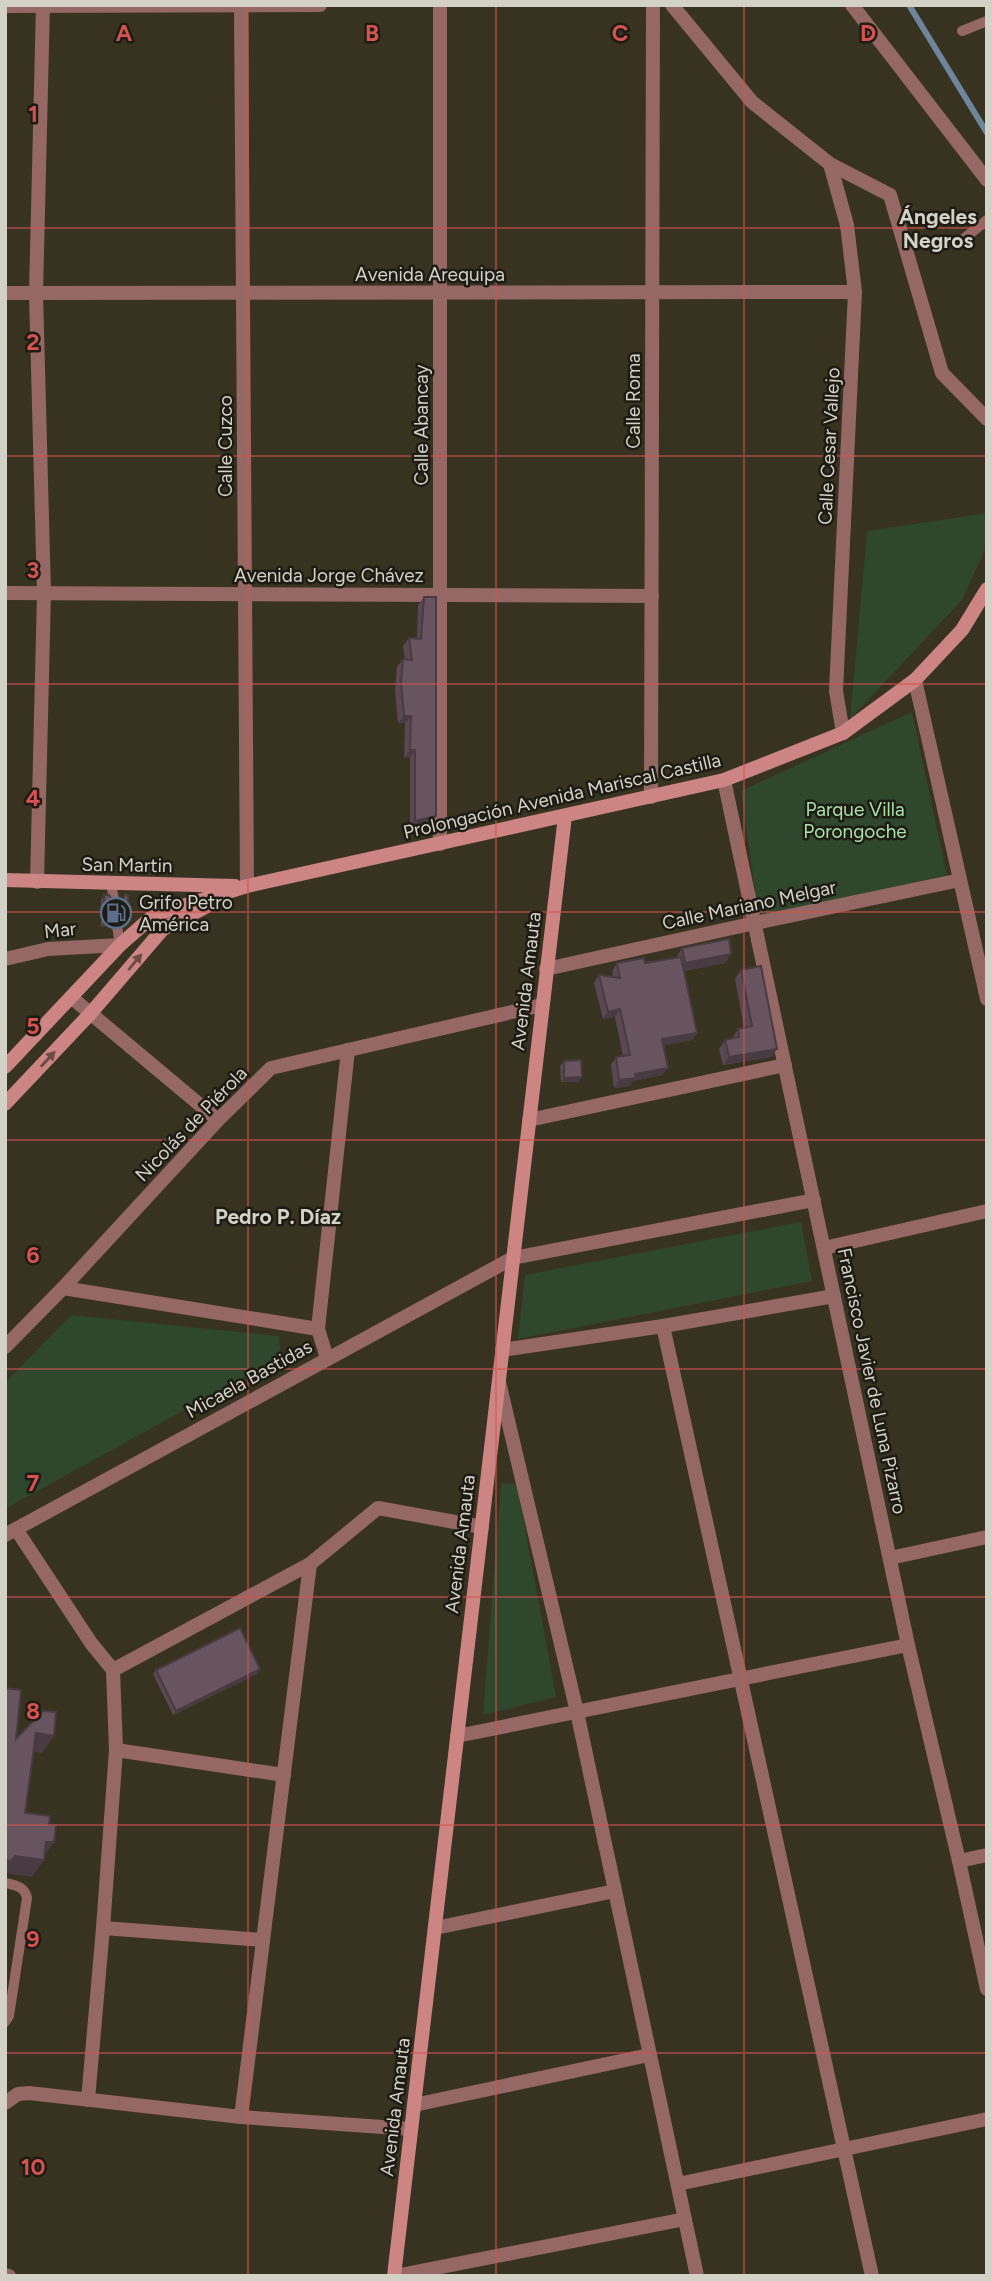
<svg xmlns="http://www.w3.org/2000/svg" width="992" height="2281" viewBox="0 0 992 2281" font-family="Figtree,sans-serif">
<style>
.green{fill:#2e472d}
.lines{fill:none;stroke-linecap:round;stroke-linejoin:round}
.stream{stroke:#6e869b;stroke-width:6}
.lane{stroke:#956866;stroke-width:10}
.street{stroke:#956866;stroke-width:14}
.secondary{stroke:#cc8582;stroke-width:14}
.wall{fill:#594852}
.shaded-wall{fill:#483b42}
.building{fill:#67545f;stroke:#483b42;stroke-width:2}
.oneway{fill:#6c4b45}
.grid{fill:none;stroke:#d65250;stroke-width:2;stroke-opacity:0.55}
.labels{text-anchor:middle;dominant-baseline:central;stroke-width:5;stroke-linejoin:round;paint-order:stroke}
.street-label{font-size:19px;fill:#d4d1c6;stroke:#1d1b13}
.park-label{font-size:19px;fill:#a8e0a5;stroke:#1d1b13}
.poi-label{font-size:19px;fill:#d4d1c6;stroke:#1d1b13;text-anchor:start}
.neighbourhood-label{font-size:21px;font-weight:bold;fill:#d4d1c6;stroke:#1d1b13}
.grid-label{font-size:23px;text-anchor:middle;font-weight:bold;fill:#d65250;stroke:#1d1b13;stroke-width:5;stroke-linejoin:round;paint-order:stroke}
</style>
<rect width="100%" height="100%" fill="#383321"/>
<!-- green -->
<g class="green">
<polygon points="987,513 987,545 962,600 850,719 867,531"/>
<polygon points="912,712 947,875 759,918 741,791"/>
<polygon points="801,1222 812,1281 518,1339 525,1275"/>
<polygon points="71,1315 279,1336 280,1351 277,1359 5,1509 5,1383"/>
<polygon points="501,1483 517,1484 556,1697 483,1715"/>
</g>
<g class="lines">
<!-- stream -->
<polyline class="stream" points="909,5 987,133"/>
<!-- lane -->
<g class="lane">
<polyline points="962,31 987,21"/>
<polyline points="956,245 987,220"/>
<polyline points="111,884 114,899"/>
<polyline points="117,926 120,945"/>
<path d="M5,1883c11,2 20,4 22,15l-18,118 -4,6"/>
</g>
<!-- street -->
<g class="street">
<polyline points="241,5 247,886"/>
<polyline points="440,5 440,844"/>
<polyline points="672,5 752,102 830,164 890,195 942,373 987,419"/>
<polyline points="852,5 987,180"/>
<polyline points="5,6 320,5"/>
<polyline points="830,164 847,225 855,292 836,691 843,733"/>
<polyline points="5,293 855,292"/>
<polyline points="5,593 652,596"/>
<polyline points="915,680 987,999"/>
<polyline points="724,780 908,1645 959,1861 987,1989"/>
<polyline points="651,797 653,5"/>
<polyline points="37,882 44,593 36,293 43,5"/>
<polyline points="5,959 48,949 120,945"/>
<polyline points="546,969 755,923 960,880"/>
<polyline points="71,997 218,1120"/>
<polyline points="529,1120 785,1065"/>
<polyline points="824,1248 987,1211"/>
<polyline points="63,1288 318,1329"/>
<polyline points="663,1326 872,2276"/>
<polyline points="5,1347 63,1288 218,1120 271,1068 542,1005"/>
<polyline points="502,1350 663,1326 834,1296"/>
<polyline points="327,1358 318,1329 348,1050"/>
<polyline points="499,1382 577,1712 697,2276"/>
<polyline points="16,1529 91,1643 113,1670 310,1564 378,1508 482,1527"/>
<polyline points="5,1535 513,1258 814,1200"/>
<polyline points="890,1558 987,1537"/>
<polyline points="457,1736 908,1645"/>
<polyline points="116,1750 284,1775"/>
<polyline points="959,1861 987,1855"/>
<polyline points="103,1928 263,1940"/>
<polyline points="435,1928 615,1891"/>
<polyline points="88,2100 103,1928 116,1750 113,1670"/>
<polyline points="5,2103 18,2094 29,2093 241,2117 411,2129"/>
<polyline points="414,2105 649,2055"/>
<polyline points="241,2117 310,1564"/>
<polyline points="678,2184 987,2119"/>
<polyline points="5,2275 9,2276"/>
<polyline points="395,2276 685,2219"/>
</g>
<!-- secondary -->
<g class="secondary">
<polyline points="5,880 235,886"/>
<polyline points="5,1067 120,945 154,915 247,886 724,780 843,733 915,680 962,630 987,589"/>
<polyline points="5,1104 90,1014 163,929 211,904"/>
<polyline points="394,2276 565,816"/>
</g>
</g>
<!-- wall -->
<g class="wall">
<polygon points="424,597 430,824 410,828 410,758 404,758 405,723 398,723 395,690 397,667 403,659 405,660 403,646 409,638 417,639 418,605"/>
<polygon points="104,895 112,900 118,902 121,901 125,895 129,921 126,926 123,921 116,918 113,920 109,926 101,927 101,900"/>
<polygon points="682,948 731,954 725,963 684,971 697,1033 692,1040 663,1045 668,1068 662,1075 633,1081 630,1086 614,1088 611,1065 616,1057 623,1056 615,1017 603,1019 594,983 599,975 613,977 612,971 617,963 645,963 676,958"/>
<polygon points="741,970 777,1049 771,1057 723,1065 719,1049 725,1040 732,1039 738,1029 744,1028 735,979"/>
<polygon points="564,1061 579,1082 561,1082 560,1066"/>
<polygon points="156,1670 257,1674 173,1715 153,1674"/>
</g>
<!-- shaded-wall -->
<g class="shaded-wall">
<polygon points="404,716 411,716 405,723 398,723"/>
<polygon points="410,750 415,750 410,758 404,758"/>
<polygon points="436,816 430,824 410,828 415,821"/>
<polygon points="120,914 126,916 123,921 116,918 112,920 115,916"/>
<polygon points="105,922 112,922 109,926 101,927"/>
<polygon points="731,954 725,963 678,972 685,963"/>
<polygon points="620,1009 615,1017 603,1019 608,1012"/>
<polygon points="697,1033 692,1040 657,1047 662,1039"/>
<polygon points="777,1049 771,1057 723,1065 729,1057"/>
<polygon points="668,1068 662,1075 633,1081 630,1086 614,1088 619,1080 635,1074"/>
<polygon points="582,1077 579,1082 561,1082 564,1078"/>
<polygon points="260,1669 257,1674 173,1715 176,1711"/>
<polygon points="36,1733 54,1736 42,1753 25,1750"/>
<polygon points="46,1842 54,1842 42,1859"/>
<polygon points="15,1856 44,1860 32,1877 5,1873 5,1860"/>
</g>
<!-- building -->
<g class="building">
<polygon points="424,597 436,597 436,816 415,821 415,750 410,750 411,716 404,716 401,682 403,659 412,660 409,638 421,639"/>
<polygon points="104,895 109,895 112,900 118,902 123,900 125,895 128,895 129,921 126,916 120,914 115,916 112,922 105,922"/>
<polygon points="729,939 731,954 685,963 682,948"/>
<polygon points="681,957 697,1033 662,1039 668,1068 635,1074 635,1078 619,1080 616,1057 630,1055 620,1009 608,1012 599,975 620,978 617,963 644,958 645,963"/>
<polygon points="761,966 777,1049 729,1057 725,1040 739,1037 738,1029 752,1026 741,970"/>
<polygon points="581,1060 582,1077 564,1078 564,1061"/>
<polygon points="240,1628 260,1669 176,1711 156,1670"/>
<polygon points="5,1688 21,1690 16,1739 43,1711 56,1712 54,1736 36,1733 25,1813 50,1816 49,1825 56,1825 54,1842 46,1842 44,1860 15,1856 11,1861 5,1860"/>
</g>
<!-- one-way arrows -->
<defs><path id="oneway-solid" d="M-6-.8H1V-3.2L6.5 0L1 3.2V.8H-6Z" transform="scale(1.75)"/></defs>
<g class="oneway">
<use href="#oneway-solid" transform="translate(135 962) rotate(-50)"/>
<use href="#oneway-solid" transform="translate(48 1059) rotate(-47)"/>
</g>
<!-- grid -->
<path class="grid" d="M248,5v2271M496,5v2271M744,5v2271M5,228h982M5,456h982M5,684h982M5,912h982M5,1140h982M5,1369h982M5,1597h982M5,1825h982M5,2053h982"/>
<!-- icons -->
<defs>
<g id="fuel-ring" transform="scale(1.575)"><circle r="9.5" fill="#1d1b13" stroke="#5c6f8a" stroke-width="1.5"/><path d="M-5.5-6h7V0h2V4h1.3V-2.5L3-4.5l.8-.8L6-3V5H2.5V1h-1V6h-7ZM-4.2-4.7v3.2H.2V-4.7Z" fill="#5c6f8a"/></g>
</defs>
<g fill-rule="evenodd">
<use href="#fuel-ring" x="116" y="913"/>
</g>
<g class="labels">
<!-- street labels -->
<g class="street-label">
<text x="430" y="274">Avenida Arequipa</text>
<text transform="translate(633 401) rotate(-90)">Calle Roma</text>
<text transform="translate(421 425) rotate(-90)">Calle Abancay</text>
<text transform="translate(225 446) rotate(-90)">Calle Cuzco</text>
<text transform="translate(829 446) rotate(-87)">Calle Cesar Vallejo</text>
<text x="329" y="575">Avenida Jorge Chávez</text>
<text transform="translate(562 796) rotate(-13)">Prolongación Avenida Mariscal Castilla</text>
<text transform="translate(127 865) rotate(1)">San Martin</text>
<text transform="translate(749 905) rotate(-12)">Calle Mariano Melgar</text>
<text transform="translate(60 930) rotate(-6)">Mar</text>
<text transform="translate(526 981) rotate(-83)">Avenida Amauta</text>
<text transform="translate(191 1124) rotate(-46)">Nicolás de Piérola</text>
<text transform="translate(249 1379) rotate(-29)">Micaela Bastidas</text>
<text transform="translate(872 1381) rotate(78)">Francisco Javier de Luna Pizarro</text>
<text transform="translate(460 1544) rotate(-83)">Avenida Amauta</text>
<text transform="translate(395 2107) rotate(-83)">Avenida Amauta</text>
</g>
<!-- park labels -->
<g class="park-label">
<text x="855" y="809">Parque Villa<tspan x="855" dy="22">Porongoche</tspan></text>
</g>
<!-- poi labels -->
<g class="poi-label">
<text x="139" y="902">Grifo Petro<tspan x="139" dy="22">América</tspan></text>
</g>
<!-- neighbourhood labels -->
<g class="neighbourhood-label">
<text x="938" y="216">Ángeles<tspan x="938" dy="24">Negros</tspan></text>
<text x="278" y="1216">Pedro P. Díaz</text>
</g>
</g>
<g class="grid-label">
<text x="124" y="41">A</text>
<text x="372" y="41">B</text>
<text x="620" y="41">C</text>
<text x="868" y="41">D</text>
<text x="33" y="122">1</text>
<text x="33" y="350">2</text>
<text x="33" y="578">3</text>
<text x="33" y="806">4</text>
<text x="33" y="1034">5</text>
<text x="33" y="1263">6</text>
<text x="33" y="1491">7</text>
<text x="33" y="1719">8</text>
<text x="33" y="1947">9</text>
<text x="33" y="2175">10</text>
</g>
<!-- border -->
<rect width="992" height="2281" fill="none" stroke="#d4d1c6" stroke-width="14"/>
</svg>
